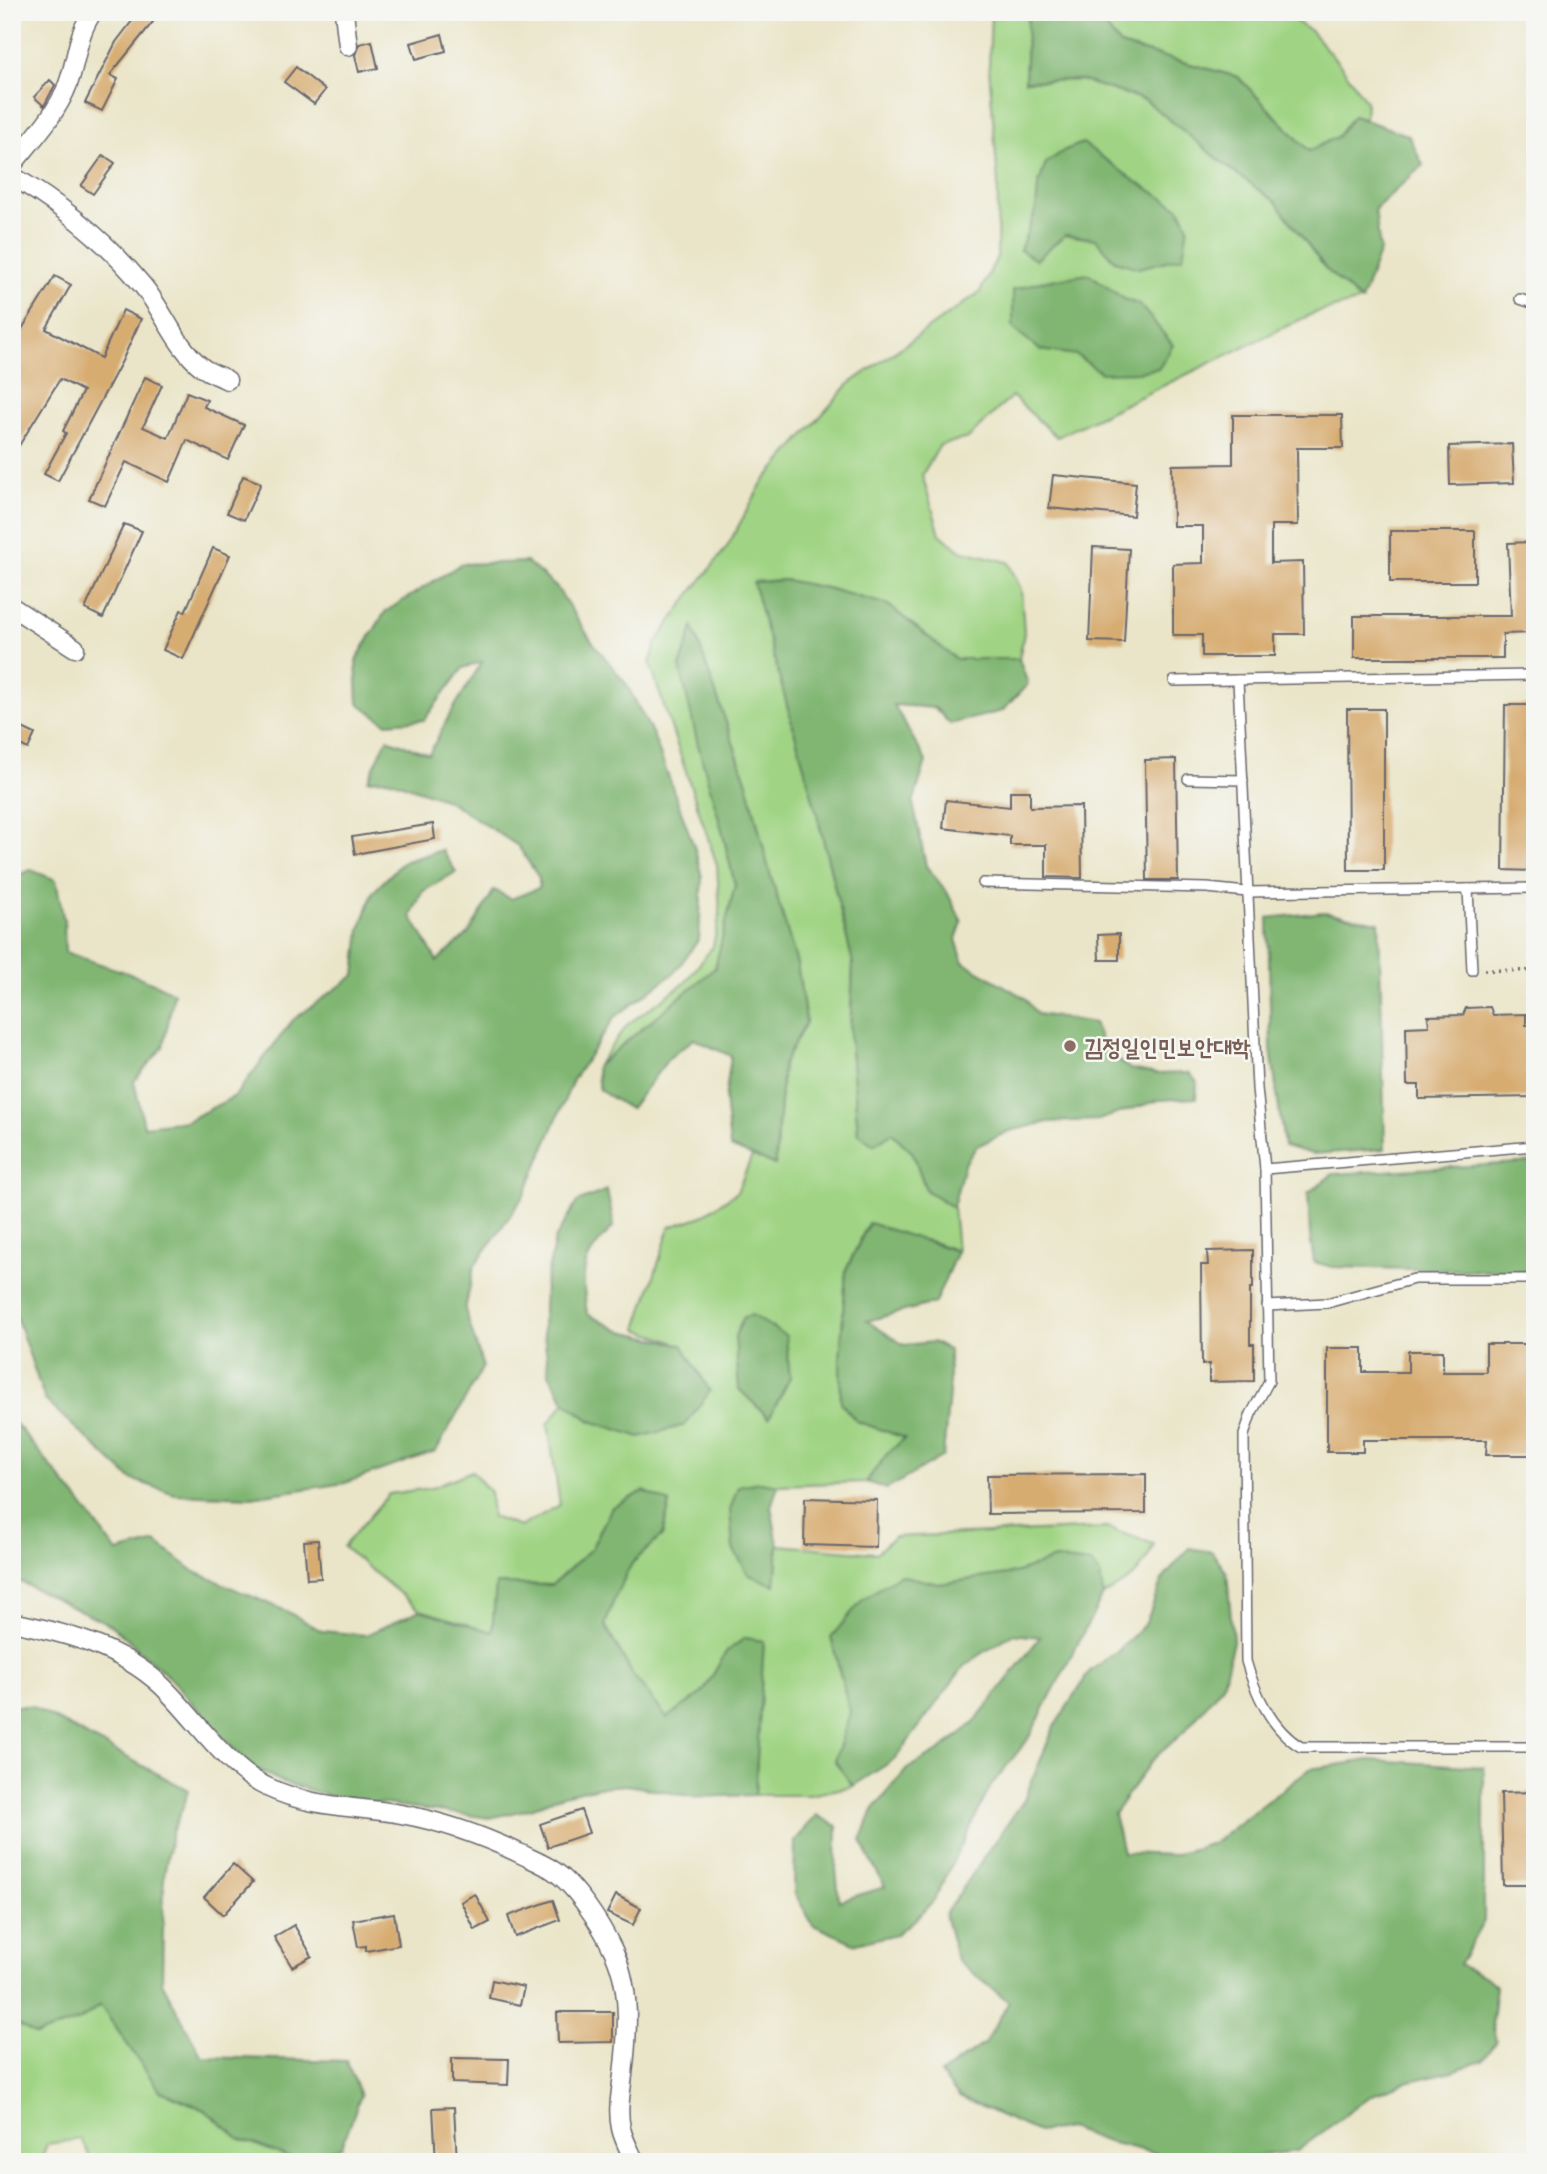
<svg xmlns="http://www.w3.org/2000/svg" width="1547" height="2174" viewBox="0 0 1547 2174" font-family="Delius,'Poor Story',sans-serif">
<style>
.green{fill:#a0d484;stroke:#617b60;stroke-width:2;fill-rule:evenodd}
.forest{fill:#80b672;stroke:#516c56;stroke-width:2}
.building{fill:#d7ac71}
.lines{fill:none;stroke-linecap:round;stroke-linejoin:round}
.lane-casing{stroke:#68666c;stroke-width:12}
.street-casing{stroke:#68666c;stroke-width:21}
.path{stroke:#68666c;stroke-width:3.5;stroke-dasharray:2 5;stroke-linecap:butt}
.lane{stroke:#fff;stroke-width:9}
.street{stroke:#fff;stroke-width:18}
.education-dot{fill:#8d6e63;stroke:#f6f6f2;stroke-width:2.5}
.labels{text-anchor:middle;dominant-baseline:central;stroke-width:5;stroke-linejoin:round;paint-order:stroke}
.education-label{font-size:23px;font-weight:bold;fill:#785e54;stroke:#f6f6f2;text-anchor:start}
</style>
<rect width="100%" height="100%" fill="#f6f6f2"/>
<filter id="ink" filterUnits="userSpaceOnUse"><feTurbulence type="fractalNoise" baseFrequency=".0143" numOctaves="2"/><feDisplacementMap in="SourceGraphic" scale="14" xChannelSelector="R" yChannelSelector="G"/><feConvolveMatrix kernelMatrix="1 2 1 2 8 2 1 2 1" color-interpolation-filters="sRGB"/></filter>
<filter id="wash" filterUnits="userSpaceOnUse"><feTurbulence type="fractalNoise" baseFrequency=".00686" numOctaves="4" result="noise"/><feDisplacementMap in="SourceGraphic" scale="28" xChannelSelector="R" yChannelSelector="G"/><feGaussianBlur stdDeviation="1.57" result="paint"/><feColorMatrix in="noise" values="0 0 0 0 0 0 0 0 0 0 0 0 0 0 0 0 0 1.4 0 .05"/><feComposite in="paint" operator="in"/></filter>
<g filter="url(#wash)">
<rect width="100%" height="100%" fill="#eae5c8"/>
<!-- green -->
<g class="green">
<path d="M991,12h37l-3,69 55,-1 65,20 88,71 43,31 50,67 35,32 -47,12 -257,124 -45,-41 -44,42 -28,7 -18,30 18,59 19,16 49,12 13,27 3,44 -5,26h-63l-68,-54 -62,-17 -41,-8 -31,2 62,228 37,153 -3,74 8,96h34l21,20 13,37 27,17 4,44 -24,-9 -31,-7 -34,-12 -22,47 -6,91 1,42 15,18 49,17 -18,16 -21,28 -88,3 -19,-3 16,103 3,-40 98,8 18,-16 213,-9 47,16c-12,28 -24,38 -51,51l-3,-20 -45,-16 -41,14 -75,11 -40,-9 -68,62 19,76 -15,48 18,25 -43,9h-55l8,-154 -18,-3 -18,14 -24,41 -36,25 -34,-43 -28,-50 10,-28 17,-34 30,-27 8,-33 -58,4 -21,42 -39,36 -56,-1 -4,48 -72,-22 -77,-63 46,-53 41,-6 42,-17 18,21 2,25 28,10 40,-22 -12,-81 17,-22 26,19 91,-76 -45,-16 33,-102 32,-11 35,-24 15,-36 23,9 8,-100 23,-43 -9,-58 -28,-94 -21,-84 -55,-158 29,202 13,55 -20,83 -119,99 32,-43 57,-41 28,-37 7,-32 -3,-49 -67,-201 6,-21 32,-46 39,-50 35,-64 86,-98 132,-93 17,-35 1,-74 -9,-116zM1135,181l44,27 -64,53 -19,-22 -32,-4 -44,15 16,-40zM1089,274l35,25 16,6 -38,68 -26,-18z"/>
<polygon points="1108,12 1281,12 1311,31 1342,67 1366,101 1365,120 1353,116 1337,137 1309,151 1238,77 1120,45 1100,19"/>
<polygon points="100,2005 160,2091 204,2109 238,2138 296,2160 196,2155 179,2162 92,2162 81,2139 47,2144 40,2162 28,2162 12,2156 12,2021 37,2035 80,2020"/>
</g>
<!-- forest -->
<g class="forest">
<polygon points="1028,12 1108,12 1100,19 1120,45 1238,77 1309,151 1337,137 1353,116 1408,135 1423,165 1375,209 1380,250 1361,301 1326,269 1276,202 1233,171 1145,100 1080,80 1025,81"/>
<polygon points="1083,143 1135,181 1179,208 1188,226 1183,257 1139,268 1115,261 1096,239 1065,235 1036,260 1020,250 1036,210 1038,186 1046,163 1065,150"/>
<polygon points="1089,274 1124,299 1140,305 1173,345 1159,368 1138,372 1102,373 1076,355 1040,350 1013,328 1013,290 1043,281"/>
<path d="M527,562l30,26 34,52 36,45 26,50 42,114 7,28 -3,62 -24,33 -60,45 -42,63 -48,114 -51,73 -9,43 18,57 -47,84 -91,32 -94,14 -76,-3 -44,-15 -86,-79 -33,-95v-428l19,-7 25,10 8,41 1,31c37,14 75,22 109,41l-11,54 -29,34 10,45 43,-5 48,-25 58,-76 62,-45 5,-45 13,-38 30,-30 39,-12 14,22 -34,20 -11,24 26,45 32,-28 25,-43 17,9 28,-11v-10l-21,-32 -71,-46 -59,-21 -20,1 19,-41 42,15 20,-38 33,-54 -19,6 -39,52 -38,3 -28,-20 -2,-43 29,-48 76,-48z"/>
<polygon points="785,580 826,588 888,605 956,659 1019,659 1028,684 1002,711 950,724 935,708 894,705 926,761 913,803 926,866 947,892 962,922 956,939 963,962 1025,998 1037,1014 1094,1023 1105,1050 1130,1069 1157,1074 1189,1073 1197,1082 1196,1098 1159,1100 1098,1120 1048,1122 1009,1131 977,1146 964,1165 953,1207 926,1190 913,1153 892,1133 873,1145 858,1133 850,1037 853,963 816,810 753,582"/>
<polygon points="693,627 748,786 769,870 797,964 806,1022 783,1065 775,1165 730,1147 725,1099 731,1056 694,1039 669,1058 630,1109 599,1090 596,1067 715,968 735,885 722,830 698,745 680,667"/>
<polygon points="1324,912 1379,922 1385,1149 1313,1154 1284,1146 1271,1049 1268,918"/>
<polygon points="1535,1162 1535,1272 1332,1267 1314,1262 1310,1236 1308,1193 1333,1174"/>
<path d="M607,1190l7,36c-34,35 -33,41 -27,88l31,16 64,15 28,46 -25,34 -45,12 -49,-16 -26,-19 -16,-28 -6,-47 2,-42 10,-46 22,-37z"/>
<polygon points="869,1223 957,1251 935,1303 867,1321 904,1345 933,1342 949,1350 949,1394 943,1456 887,1489 866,1482 887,1454 905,1438 856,1421 841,1403 840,1361 846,1270"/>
<polygon points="752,1315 786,1336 790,1378 769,1418 739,1389 735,1336 744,1317"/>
<polygon points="12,1419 80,1502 117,1552 156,1542 195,1572 286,1611 322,1631 366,1635 420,1610 492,1632 496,1584 552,1585 591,1549 612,1507 644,1491 670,1503 662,1536 632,1563 615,1597 605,1625 633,1675 667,1718 703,1692 726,1652 745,1638 764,1641 755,1795 695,1797 627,1785 599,1787 563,1795 530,1809 490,1818 333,1797 280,1781 247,1764 168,1676 111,1625 12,1578"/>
<polygon points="759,1482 778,1485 771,1507 778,1545 775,1585 749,1575 733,1549 730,1510 738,1486"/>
<polygon points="1189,1548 1212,1552 1227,1573 1233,1641 1223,1685 1184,1732 1152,1760 1114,1814 1123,1853 1173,1855 1213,1843 1310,1769 1370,1760 1484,1767 1484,1921 1459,1965 1486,1977 1496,1986 1492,2022 1496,2041 1482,2061 1453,2071 1405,2082 1372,2095 1297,2151 1203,2162 1192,2162 1104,2141 1069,2128 1038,2132 959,2097 940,2074 985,2043 1009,2002 957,1960 945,1914 1024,1800 1054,1727 1090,1671 1118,1651 1146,1623 1162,1580"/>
<polygon points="1055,1559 1091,1563 1100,1575 1103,1595 1028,1739 991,1786 934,1900 916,1919 896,1934 856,1944 813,1925 794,1892 795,1841 816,1815 837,1826 836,1869 839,1901 885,1887 861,1841 873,1810 907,1769 940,1750 974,1723 1040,1637 1012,1634 965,1665 895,1759 853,1786 835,1761 850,1713 831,1637 863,1599 900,1575 939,1584 1014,1573"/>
<polygon points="12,1706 31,1706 188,1790 185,1802 172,1832 164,1875 162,1982 202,2057 346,2061 361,2095 342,2146 296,2160 238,2138 204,2109 160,2091 100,2005 80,2020 36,2035 12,2021"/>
</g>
<g id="blocks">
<!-- building -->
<g class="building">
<polygon points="139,12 161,12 110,75 118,79 102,111 85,103 116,42"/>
<polygon points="442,34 446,51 416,59 411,43"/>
<polygon points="372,41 378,68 359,72 355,55 359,44"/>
<polygon points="296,67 325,90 314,104 284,82"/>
<polygon points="50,80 55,85 44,106 34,97"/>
<polygon points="103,155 115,163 93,194 81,186"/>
<polygon points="55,276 71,285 46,329 101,358 123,310 141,319 122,361 58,481 44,474 66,433 63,431 83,391 60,379 12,457 12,345"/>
<polygon points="145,377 162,385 143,427 168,438 187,392 207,400 204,407 244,425 228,460 187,440 169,482 126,462 105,506 89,499"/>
<polygon points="1233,415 1342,415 1343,448 1297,448 1298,525 1271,525 1271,563 1303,562 1304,634 1275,634 1275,656 1202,656 1202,635 1173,635 1173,564 1203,563 1203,526 1173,526 1172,465 1233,464"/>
<polygon points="1512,444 1514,483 1450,485 1449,446"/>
<polygon points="1053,475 1136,483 1133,516 1049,508"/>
<polygon points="243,476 261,483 244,520 227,513"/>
<polygon points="124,524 142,531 103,618 85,609"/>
<rect x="1390" y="531" width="85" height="51"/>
<polygon points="1531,542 1535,633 1503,634 1503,658 1354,658 1354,616 1511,616 1508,543"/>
<polygon points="1093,547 1129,549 1124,642 1089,641"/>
<polygon points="213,548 230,555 183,659 163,650 181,610 185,612"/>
<polygon points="1505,705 1535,705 1535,871 1503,870"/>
<polygon points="1347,709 1384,709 1384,870 1348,870"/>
<polygon points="12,723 35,734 28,749 12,741"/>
<polygon points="1176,759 1178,880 1147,880 1145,760"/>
<polygon points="1010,791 1030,791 1030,807 1081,806 1082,878 1046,877 1046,845 1010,845 1010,836 943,828 946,800 1010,807"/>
<polygon points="433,824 435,839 355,854 352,837"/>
<polygon points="1119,934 1119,960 1099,960 1098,935"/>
<polygon points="1490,1007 1493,1015 1526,1014 1526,1025 1535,1025 1535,1097 1419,1099 1419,1085 1407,1085 1406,1027 1429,1026 1428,1016 1463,1015 1466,1008"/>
<polygon points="1253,1250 1253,1288 1250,1288 1250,1344 1254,1344 1254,1381 1209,1382 1209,1364 1202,1365 1201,1265 1208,1265 1207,1251"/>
<polygon points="1486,1344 1535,1344 1535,1455 1486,1455 1487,1440 1363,1440 1363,1452 1327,1452 1327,1348 1363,1348 1363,1372 1408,1372 1408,1351 1443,1351 1443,1372 1486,1372"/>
<polygon points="1146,1474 1146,1513 988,1514 987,1475"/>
<polygon points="805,1498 877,1500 876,1547 804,1545"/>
<polygon points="318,1540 321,1578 307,1579 304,1541"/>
<polygon points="1535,1792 1535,1885 1503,1885 1501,1793"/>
<polygon points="581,1810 589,1833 548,1847 540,1824"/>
<polygon points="233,1864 253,1882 223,1915 204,1897"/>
<polygon points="475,1894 490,1922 475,1930 461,1902"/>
<polygon points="616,1895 641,1908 633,1925 607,1913"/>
<polygon points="553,1900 560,1920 515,1937 508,1916"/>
<polygon points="394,1913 399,1945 366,1951 366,1946 358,1947 353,1920"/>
<polygon points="294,1925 312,1956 292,1967 274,1937"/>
<polygon points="492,1980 524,1987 520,2005 489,1998"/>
<polygon points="557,2012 613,2012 613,2042 558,2043"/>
<polygon points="452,2058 509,2059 508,2085 452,2083"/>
<polygon points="454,2107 457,2162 436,2162 433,2108"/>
</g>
</g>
</g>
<g filter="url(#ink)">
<use href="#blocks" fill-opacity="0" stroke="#68666c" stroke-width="2"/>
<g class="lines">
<!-- lane casing -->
<g class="lane-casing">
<g id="lane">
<polyline points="1520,299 1535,304"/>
<path d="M1238,680l19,408 8,81 4,212 -18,33 -7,21 2,226c9,32 26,69 55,86h234"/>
<polyline points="1174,681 1535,675"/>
<polyline points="1188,779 1243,780"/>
<polyline points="983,883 1207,888 1247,892 1535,888"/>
<polyline points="1468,889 1472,970"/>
<polyline points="1265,1169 1535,1146"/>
<polyline points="1267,1306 1327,1303 1414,1279 1535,1279"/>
</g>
</g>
<!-- street casing -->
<g class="street-casing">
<g id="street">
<polyline points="344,12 348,46"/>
<path d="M12,165c20,-25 45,-51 56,-81 9,-24 9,-51 25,-72"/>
<path d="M12,176c50,29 95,66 131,110 22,27 32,60 60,82 7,5 17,8 24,12"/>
<polyline points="12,607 75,648"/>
<path d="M12,1622c54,11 108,25 149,63 33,31 65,83 106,102 44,21 88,19 134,27 44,8 80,21 120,40 10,5 23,10 33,17 21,14 46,52 57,75 21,40 17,86 12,129 -2,17 -6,36 -2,53 2,11 9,23 14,34"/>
</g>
</g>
<!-- path -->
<polyline class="path" points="1484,970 1535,971"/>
<!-- lane -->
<use href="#lane" class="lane"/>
<!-- street -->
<use href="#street" class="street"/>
</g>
</g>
<!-- markers -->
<circle class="education-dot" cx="1070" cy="1046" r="7"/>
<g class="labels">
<!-- education labels -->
<g class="education-label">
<text x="1084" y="1046">김정일인민보안대학</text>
</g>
</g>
<!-- margin -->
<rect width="1547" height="2174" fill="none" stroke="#f6f6f2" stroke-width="42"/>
</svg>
